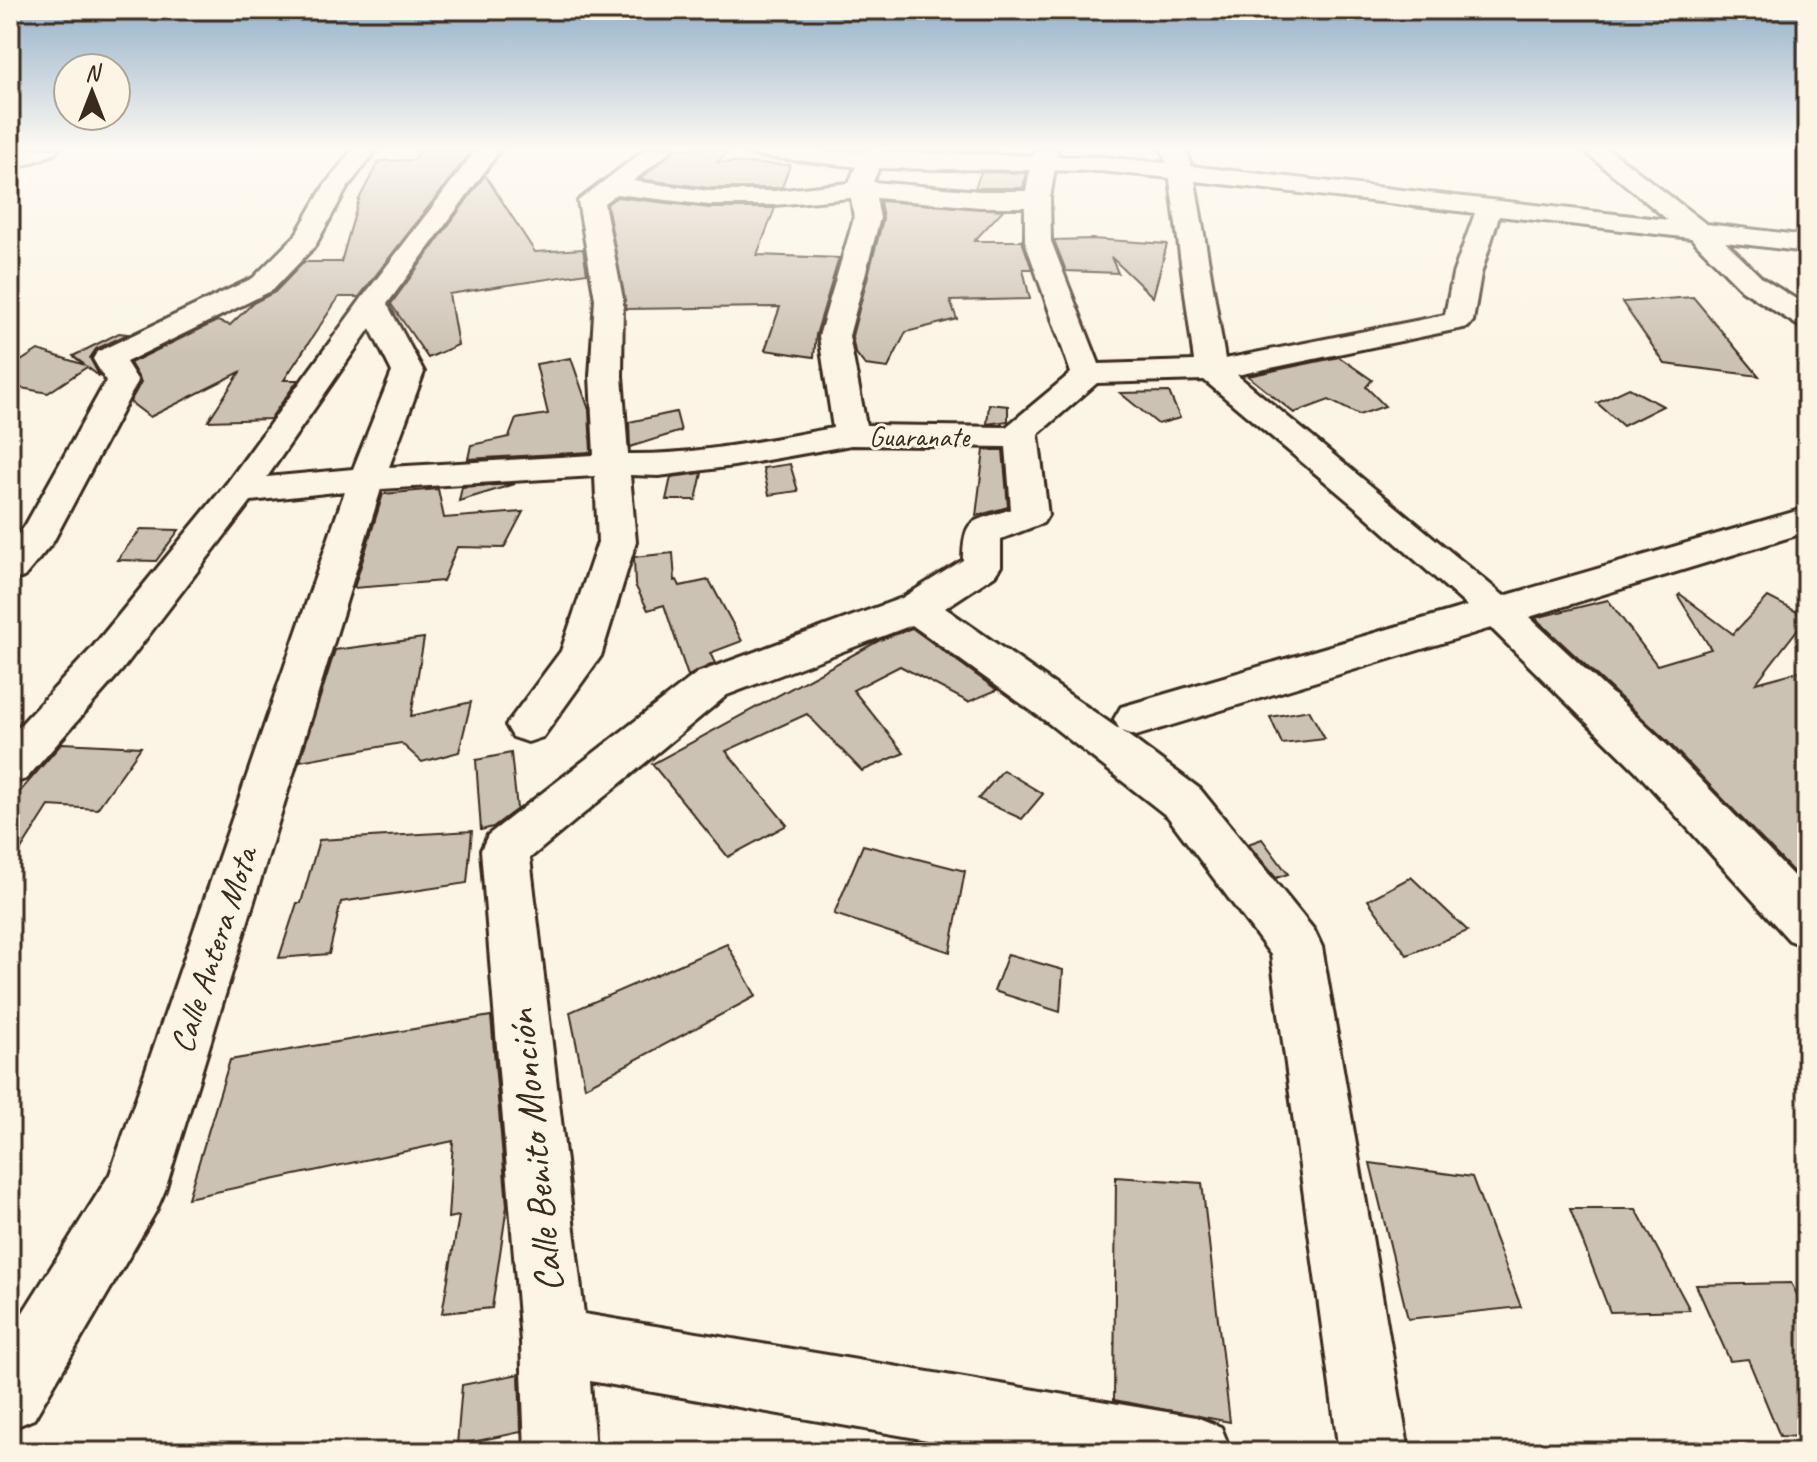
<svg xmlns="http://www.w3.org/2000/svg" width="1817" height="1462" viewBox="0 0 1817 1462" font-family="Caveat,sans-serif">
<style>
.building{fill:#ccc2b3;stroke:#3b2a1e;stroke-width:2}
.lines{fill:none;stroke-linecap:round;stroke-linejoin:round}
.minor-casing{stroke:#3b2a1e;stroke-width:6}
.major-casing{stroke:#3b2a1e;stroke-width:6}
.minor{fill:#fcf5e5;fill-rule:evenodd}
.major{fill:#fcf5e5;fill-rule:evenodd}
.labels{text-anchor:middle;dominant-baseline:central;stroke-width:6;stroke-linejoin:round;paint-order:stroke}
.far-street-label{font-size:28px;fill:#3b2a1e;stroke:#fcf5e5}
.street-label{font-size:34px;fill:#3b2a1e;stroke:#fcf5e5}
.near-street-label{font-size:40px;fill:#3b2a1e;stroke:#fcf5e5}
</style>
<rect width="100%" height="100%" fill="#fcf5e5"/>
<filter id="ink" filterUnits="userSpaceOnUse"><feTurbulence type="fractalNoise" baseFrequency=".0125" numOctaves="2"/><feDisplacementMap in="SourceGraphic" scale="16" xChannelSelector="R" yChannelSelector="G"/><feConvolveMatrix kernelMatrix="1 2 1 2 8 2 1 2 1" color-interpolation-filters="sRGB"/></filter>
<g filter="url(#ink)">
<!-- building -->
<g class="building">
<polygon points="421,149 473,149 359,297 339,297 284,380 298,380 270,419 208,421 240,372 150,417 130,402 141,382 130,363 217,321 230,325 253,303 275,292 304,262 341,262 359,199 379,161 414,160"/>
<polygon points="676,149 732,149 717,162 790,165 782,187 774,188 709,188 640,179"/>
<polygon points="981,172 1026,173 1023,188 975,188"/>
<polygon points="485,175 535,252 583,249 587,273 449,294 458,345 428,358 391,304"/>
<polygon points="617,197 709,208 775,208 757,255 839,258 816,335 814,357 765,350 780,307 626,309 607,204"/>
<polygon points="880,201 1003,210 974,241 1022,241 1032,269 1023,269 1030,299 950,301 957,319 906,332 888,368 865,365 855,352 852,336 883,219"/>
<polygon points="1092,239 1167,244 1153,297 1111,257 1118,273 1066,271 1054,240"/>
<polygon points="1693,297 1759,376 1665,364 1622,302"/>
<polygon points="119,333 128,334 96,349 90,358 100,377 87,367 48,393 10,386 10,368 38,350 85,365 73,356"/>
<polygon points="1339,357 1372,380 1366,387 1385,406 1359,415 1329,400 1294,413 1248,376"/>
<polygon points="571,358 589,410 591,452 468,459 471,445 509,437 516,419 548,414 536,364"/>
<polygon points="1629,388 1663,406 1623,426 1597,403"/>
<polygon points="1169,392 1180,418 1158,424 1120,393"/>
<polygon points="989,404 1008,406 1008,421 987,424"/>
<polygon points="676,412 681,431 630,447 629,422"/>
<polygon points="984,450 1003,450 1008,507 976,516"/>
<polygon points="790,464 798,491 769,495 763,468"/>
<polygon points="702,473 696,500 666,500 671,477"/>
<polygon points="515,484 459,501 462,487"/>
<polygon points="438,489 444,518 523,512 504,548 457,547 443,581 354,588 383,494"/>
<polygon points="141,529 179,530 156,561 117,560"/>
<polygon points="673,553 675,581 677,580 680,586 709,580 742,641 710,653 715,663 688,676 664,605 648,610 635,585 634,557"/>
<polygon points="1680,594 1733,634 1768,597 1807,617 1756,683 1807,669 1807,886 1669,743 1535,618 1608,600 1657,665 1711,649 1678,596"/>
<polygon points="912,628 997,690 968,702 900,666 853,690 904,753 862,771 807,714 726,751 787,825 728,857 652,764 880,640"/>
<polygon points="424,638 411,716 471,702 459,752 422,762 401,743 300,761 335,650"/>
<polygon points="1309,710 1325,739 1282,744 1270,717"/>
<polygon points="62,743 141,747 97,809 49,806 10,867 10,803"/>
<polygon points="511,753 517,809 493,827 481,830 476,760"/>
<polygon points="1003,770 1043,794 1022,819 978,799"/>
<polygon points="472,831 467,883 341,902 329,954 279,958 297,903 301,903 319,840"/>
<polygon points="1262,839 1288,874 1276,878 1248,844"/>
<polygon points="863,845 965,871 950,952 834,914"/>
<polygon points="1411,877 1468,931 1407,955 1368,900"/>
<polygon points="727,944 756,996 585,1087 570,1012"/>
<polygon points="1008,954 1063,970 1060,1012 994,991"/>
<polygon points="491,1016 507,1206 492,1308 442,1313 459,1216 448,1218 453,1141 188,1198 230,1060"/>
<polygon points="1370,1163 1472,1177 1521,1307 1408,1319"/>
<polygon points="1116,1177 1202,1183 1230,1422 1114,1400"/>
<polygon points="1570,1209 1636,1209 1690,1310 1610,1312"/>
<polygon points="1791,1283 1807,1313 1807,1437 1780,1436 1748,1359 1730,1361 1696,1285"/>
<polygon points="519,1374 521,1432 457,1445 462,1385"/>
</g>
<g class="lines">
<!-- minor casing -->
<g class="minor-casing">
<g id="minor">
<polygon points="353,149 377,149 347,188 315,246 273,290 126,362 138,381 53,542 24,577 10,581 10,544 25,526 106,381 93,359 97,352 253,278 295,236 324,186"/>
<path d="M477,149h24l-114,155 37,68 -35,95 205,-12 -4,-79 5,-77 -17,-98 68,-52h27l-40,32 76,10h65l75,-8 14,-34h24l-14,33 107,9h46l8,-42h24l-8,50 1,42 48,123 95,-3 -25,-189 3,-5 9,-2 487,55 -86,-71h27l97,75 101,12v16l-82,-10 37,36 45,28v22l-10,-3 -55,-35 -51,-52 -192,-22 -18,58 -8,47 -5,6 -231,48 267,221 303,-88v24l-278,85 138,128 140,145v57l-18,-7 -154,-170 -144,-142 -355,108 -14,-5 78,58 114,141 8,17 87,505h-70l-68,-497 -103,-138 -121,-95 -135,-97 -185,70 -197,163 54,456 612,103 25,10 10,25h-235l-406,-71 5,71h-70l-4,-110 -40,-492 7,-15 209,-162 205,-75 61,-38c1,-45 9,-37 48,-51l-5,-62 -155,-2 -117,21 -75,10 -29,-1 6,67 -35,114 -58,81 -15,5 -15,-5 -7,-12 55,-74 37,-109 -3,-66 -214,13 -216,701 -9,21 -122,208 -24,10v-96l100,-159 235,-683 -94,10 -129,169 -96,109 -16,5v-48l82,-88 135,-165 135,-185zM1195,181l280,32 -22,61 -8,41 -220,44zM616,194l93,11h65l77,-7 3,20 -35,118 14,92c-67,12 -136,27 -205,26l-6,-78 1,-77 -19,-96zM876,198l104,9h45v34l46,132 -65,54 -140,-2 -17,-89 31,-118zM370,328l22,44 -39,97 -86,8zM1204,380l155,130 108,96 -346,101 -7,12 6,11 -175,-122 50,-33 6,-9v-27l42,-16 5,-8 -10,-81 59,-51z"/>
</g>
</g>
<!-- major casing -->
<g class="major-casing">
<g id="major">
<polygon points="25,149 58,149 54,154 10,171 10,155"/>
<polygon points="746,149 1100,157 1166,163 1162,149 1186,149 1193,172 1190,177 1181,179 1100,171 869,168 758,156 750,154"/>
</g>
</g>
<!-- minor -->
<use href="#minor" class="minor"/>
<!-- major -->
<use href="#major" class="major"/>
</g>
</g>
<!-- sky -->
<linearGradient id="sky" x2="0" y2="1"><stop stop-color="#94b1ca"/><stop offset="0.42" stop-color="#fefaf3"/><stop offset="1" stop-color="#fefaf3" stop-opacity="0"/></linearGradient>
<rect width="1817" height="354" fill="url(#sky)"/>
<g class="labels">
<!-- far-street labels -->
<g class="far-street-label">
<text x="919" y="436">Guaranate</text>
</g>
<!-- street labels -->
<g class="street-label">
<text transform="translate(213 950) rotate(-72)">Calle Antera Mota</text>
</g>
<!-- near-street labels -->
<g class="near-street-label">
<text transform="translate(535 1151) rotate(-96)">Calle Benito Monción</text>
</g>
</g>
<!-- margin -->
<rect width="1817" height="1462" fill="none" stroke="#fcf5e5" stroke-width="40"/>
<rect x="20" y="20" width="1777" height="1422" fill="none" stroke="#3b2a1e" stroke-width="3" filter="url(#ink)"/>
<!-- north arrow -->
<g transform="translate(92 92)"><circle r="38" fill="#fcf5e5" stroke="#afa495" stroke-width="2"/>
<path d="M0-6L14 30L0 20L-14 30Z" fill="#3b2a1e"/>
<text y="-12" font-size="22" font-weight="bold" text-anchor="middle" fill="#3b2a1e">N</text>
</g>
</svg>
